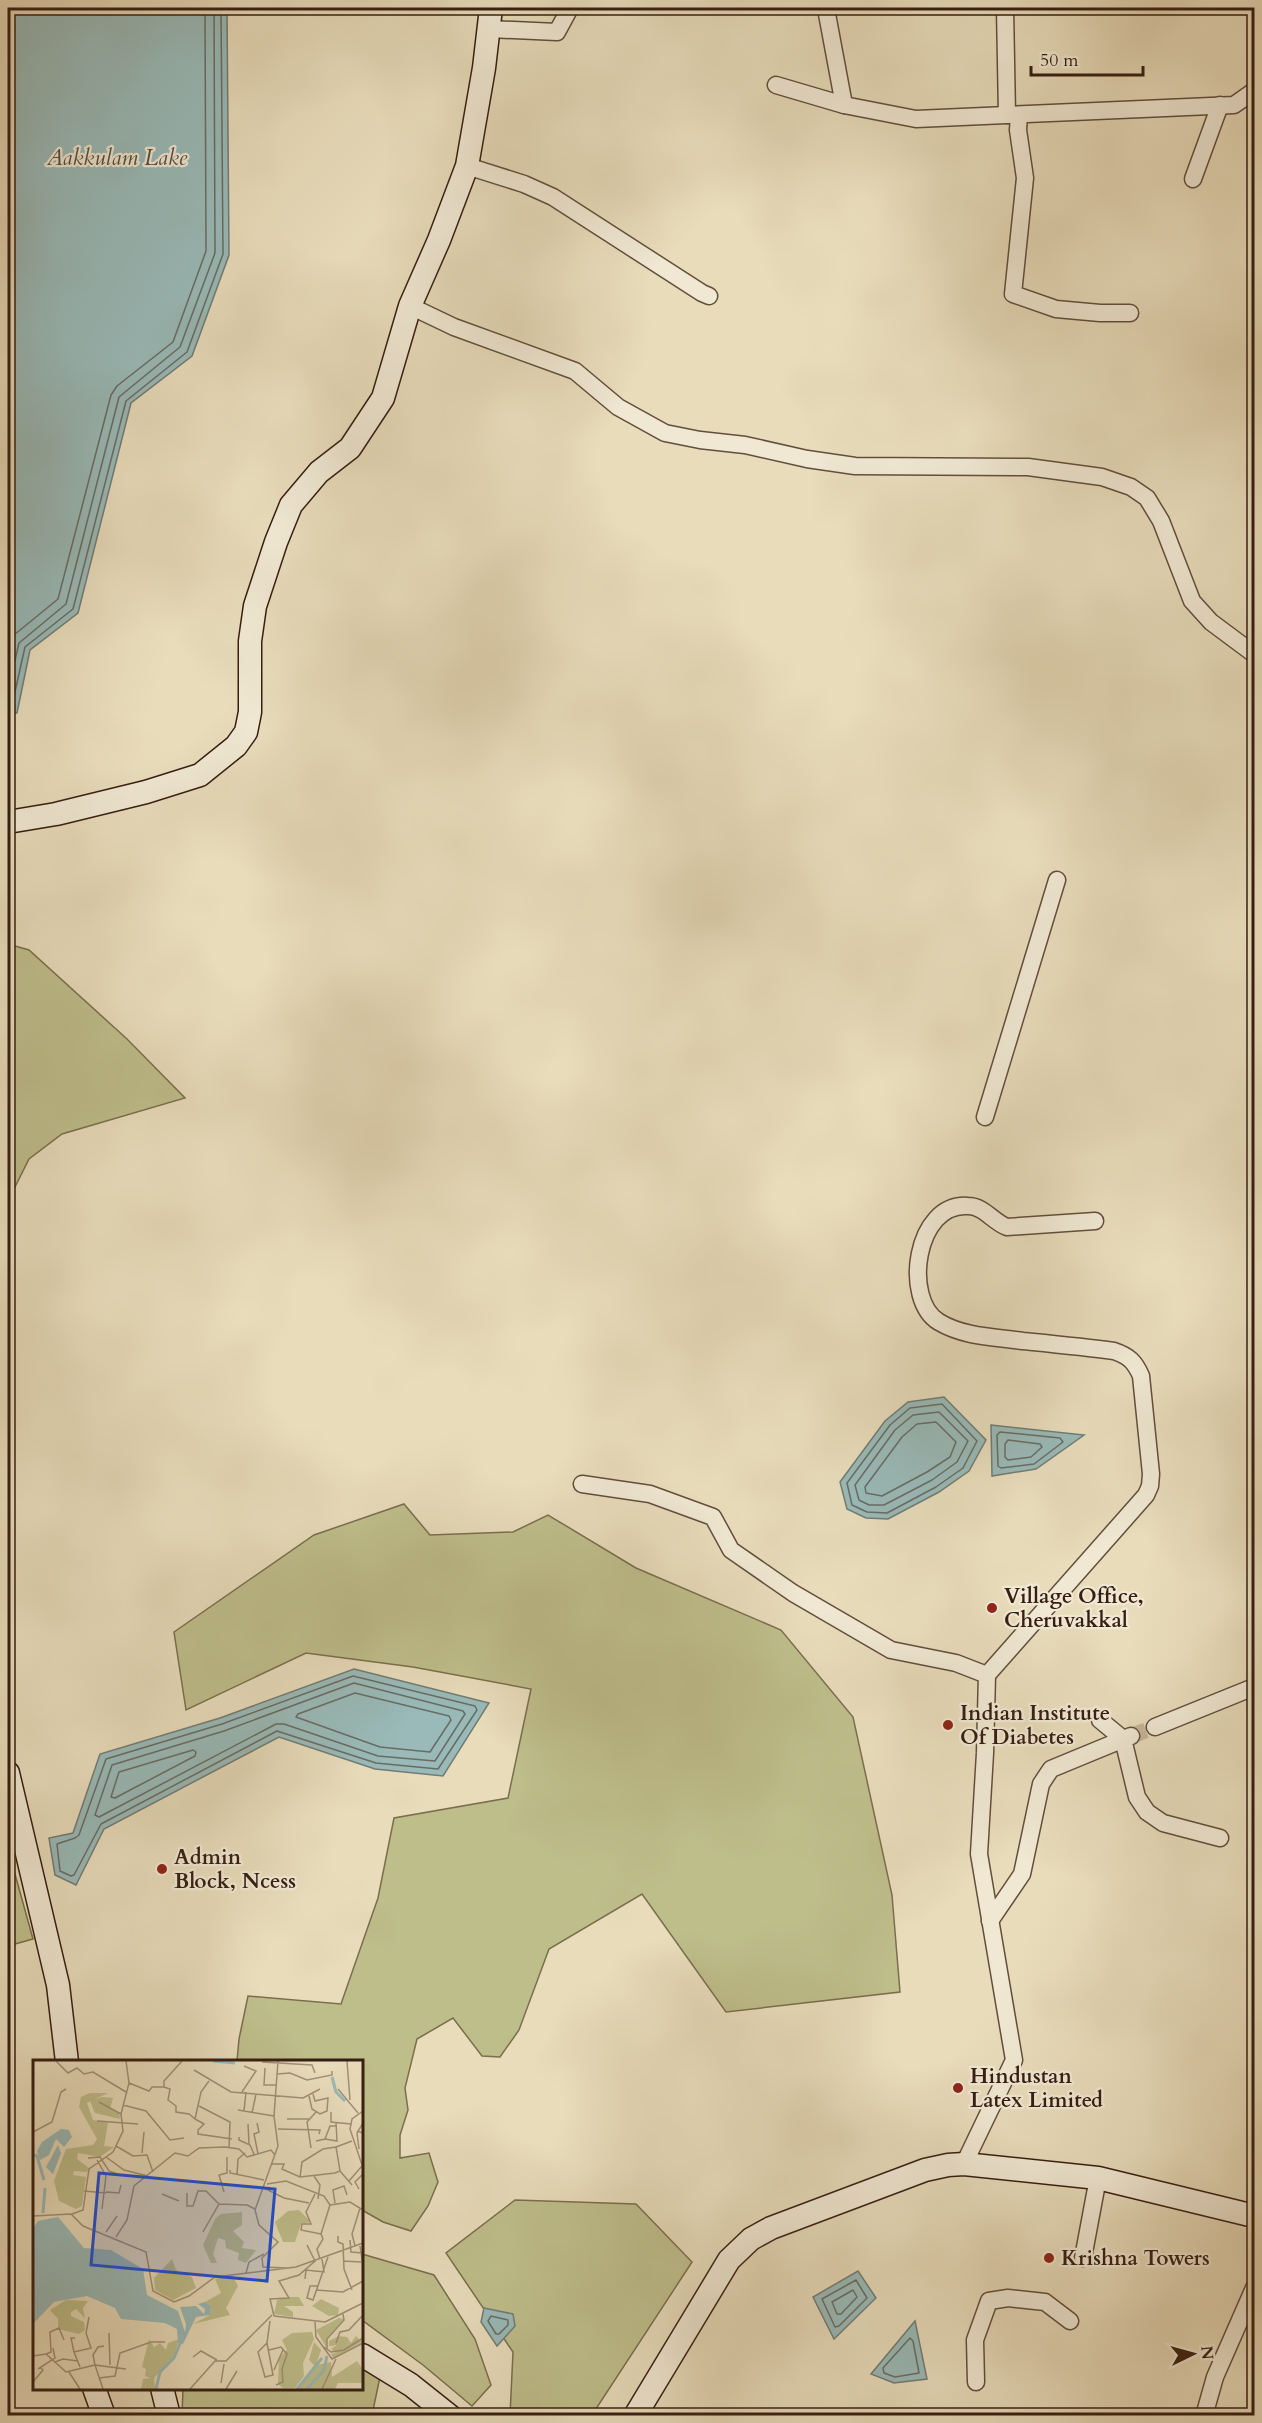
<svg xmlns="http://www.w3.org/2000/svg" width="1262" height="2423" viewBox="0 0 1262 2423" font-family="Cardo,serif">
<style>
.green{fill:#bebe8b;stroke:#7a6e4e;stroke-width:1.5}
.water{fill:#99bab8;stroke:#717c76;stroke-width:1.5}
.lines{fill:none;stroke-linecap:round;stroke-linejoin:round}
.shore{stroke:#686c65;stroke-width:1.5}
.street-tunnel{stroke:#c4b699;stroke-width:16;stroke-dasharray:16 8;stroke-linecap:butt}
.street-casing{stroke:#624e3c;stroke-width:19}
.secondary-casing{stroke:#361e12;stroke-width:25}
.street{stroke:#f0e8d3;stroke-width:16}
.secondary{stroke:#f0e8d3;stroke-width:22}
.poi-dot{fill:#8f2418;stroke:#f0e8d3;stroke-width:2}
.labels{text-anchor:middle;dominant-baseline:central;stroke-width:4.5;stroke-linejoin:round;paint-order:stroke}
.poi-label{font-size:21px;font-weight:bold;fill:#361e12;stroke:#f0e8d3;text-anchor:start}
.water-label{font-size:22px;font-style:italic;fill:#544d44;stroke:#f0e8d3}
.inset-river{fill:none;stroke:#99bab8;stroke-width:3}
.inset-road{fill:none;stroke:#a19077;stroke-width:1.5}
.view{fill:#1d4ed8;fill-opacity:0.15;stroke:#1d4ed8;stroke-width:3}
.inset-edge{fill:none;stroke:#361e12;stroke-width:3}
</style>
<rect width="100%" height="100%" fill="#e8dcbb"/>
<filter id="stains"><feTurbulence type="fractalNoise" baseFrequency=".00333" numOctaves="4"/><feColorMatrix values="0 0 0 0 .2 0 0 0 0 .09 0 0 0 0 .02 0 0 0 .5 -.17"/></filter>
<radialGradient id="worn" r=".72"><stop offset=".6" stop-color="#630" stop-opacity="0"/><stop offset="1" stop-color="#630" stop-opacity=".3"/></radialGradient>
<!-- green -->
<g class="green">
<polygon points="8,944 29,950 127,1039 185,1098 62,1134 29,1159 8,1201"/>
<polygon points="404,1504 430,1535 513,1532 548,1515 636,1568 781,1630 853,1717 892,1895 900,1992 726,2012 642,1894 549,1949 519,2030 500,2057 482,2056 453,2018 417,2039 405,2088 408,2110 400,2135 400,2158 429,2153 438,2182 428,2206 411,2231 383,2222 362,2210 362,2062 237,2061 239,2039 248,1996 341,2004 378,1898 394,1818 508,1798 531,1689 413,1667 306,1653 186,1710 174,1632 314,1535"/>
<polygon points="8,1849 33,1939 8,1946"/>
<polygon points="515,2200 636,2204 692,2262 592,2415 510,2416 513,2352 446,2253"/>
<polygon points="362,2254 434,2275 475,2339 491,2385 472,2406 423,2365 362,2320"/>
<polygon points="362,2369 380,2377 372,2415 182,2416 183,2389 362,2388"/>
</g>
<!-- water -->
<g class="water">
<polygon points="8,8 227,8 229,255 192,356 131,403 78,613 30,650 17,713 8,713"/>
<polygon points="944,1397 986,1440 969,1471 939,1492 888,1519 866,1518 847,1509 840,1482 885,1421 908,1402"/>
<polygon points="991,1425 1084,1435 1036,1469 992,1476"/>
<polygon points="354,1669 489,1703 443,1776 375,1769 279,1737 104,1829 76,1885 55,1875 49,1838 73,1833 100,1754 220,1718"/>
<polygon points="858,2271 876,2298 834,2339 813,2297"/>
<polygon points="484,2308 513,2314 515,2326 497,2346 481,2322"/>
<polygon points="915,2321 927,2379 894,2383 871,2374"/>
</g>
<g class="lines">
<!-- shore -->
<g class="shore">
<polyline points="8,649 14,635 58,599 111,395 117,386 173,342 206,251 205,8"/>
<polyline points="8,691 19,643 66,604 119,397 180,347 215,253 214,8"/>
<polyline points="8,707 12,705 25,647 73,609 126,401 187,352 223,254 221,8"/>
<polygon points="942,1404 977,1441 963,1468 936,1487 887,1513 867,1512 852,1505 847,1483 890,1425 910,1408"/>
<polygon points="939,1412 968,1441 957,1462 932,1480 884,1505 869,1505 859,1500 855,1485 895,1430 913,1415"/>
<polygon points="936,1422 956,1442 950,1457 927,1472 882,1496 866,1493 865,1487 902,1437 917,1424"/>
<polygon points="1000,1432 1060,1438 1063,1442 1034,1464 1001,1468 998,1466 997,1435"/>
<polygon points="1008,1440 1040,1444 1042,1447 1031,1457 1008,1460 1005,1457 1005,1444"/>
<polygon points="353,1676 475,1706 477,1710 438,1769 376,1763 277,1731 101,1824 74,1875 71,1876 60,1871 57,1844 75,1838 79,1835 106,1759 222,1724"/>
<polygon points="354,1683 463,1711 465,1714 435,1761 378,1756 284,1724 276,1724 99,1817 95,1815 112,1765 224,1731"/>
<polygon points="355,1693 449,1716 451,1720 430,1752 380,1747 296,1717 298,1714"/>
<polygon points="193,1750 196,1752 195,1756 115,1798 111,1797 119,1772"/>
<polygon points="856,2280 867,2298 839,2326 835,2327 822,2299"/>
<polygon points="853,2290 857,2297 841,2314 837,2314 832,2302"/>
<polygon points="491,2316 508,2320 508,2325 499,2334 496,2334 488,2321"/>
<polygon points="910,2338 913,2341 919,2373 895,2377 884,2373 883,2368"/>
</g>
<!-- street-tunnel -->
<polyline class="street-tunnel" points="1131,1736 1155,1727"/>
<!-- street casing -->
<g class="street-casing">
<g id="street">
<polyline points="1005,8 1007,115"/>
<polyline points="827,14 844,105"/>
<polyline points="489,29 557,32 570,8"/>
<polyline points="776,85 844,105 916,119 1234,105 1254,91"/>
<polyline points="1019,115 1018,130 1025,178 1013,294 1056,309 1100,313 1130,313"/>
<polyline points="467,166 524,184 553,197 702,293 709,296"/>
<polyline points="1193,179 1220,105"/>
<polyline points="410,306 454,327 575,371 618,407 665,433 700,440 745,445 807,459 855,466 1028,467 1102,477 1131,487 1147,498 1161,521 1192,601 1211,622 1254,654"/>
<polyline points="985,1117 1057,880"/>
<polyline points="582,1484 650,1494 713,1517 731,1550 793,1593 891,1650 956,1663 987,1675 985,1753 979,1854 1014,2060 964,2164"/>
<path d="M987,1675l159,-180 4,-9 1,-12 -10,-98c-6,-14 -12,-20 -27,-25 -30,-4 -61,-7 -91,-10 -28,-4 -59,-4 -84,-19 -37,-22 -24,-120 29,-116 16,0 25,16 39,21l88,-6"/>
<polyline points="1100,1720 1123,1739 1137,1797 1147,1812 1163,1823 1220,1838"/>
<polyline points="1155,1727 1254,1687"/>
<polyline points="990,1921 1022,1874 1041,1784 1051,1769 1131,1736"/>
<polyline points="1083,2258 1098,2178"/>
<polyline points="976,2382 975,2340 989,2301 1008,2298 1045,2302 1070,2321"/>
<polyline points="1204,2416 1215,2377 1254,2288"/>
</g>
</g>
<!-- secondary casing -->
<g class="secondary-casing">
<g id="secondary">
<polyline points="8,822 56,814 146,792 200,775 236,746 246,732 250,712 250,641 255,606 276,542 291,505 319,472 350,448 383,398 410,306 439,240 467,166 484,68 491,8"/>
<polyline points="8,1773 58,1985 67,2062"/>
<polyline points="362,2355 411,2385 450,2416"/>
<polyline points="94,2388 104,2416"/>
<polyline points="162,2388 169,2416"/>
<polyline points="635,2416 729,2260 751,2239 771,2228 925,2170 948,2165 964,2164 1098,2178 1254,2216"/>
</g>
</g>
<!-- street -->
<use href="#street" class="street"/>
<!-- secondary -->
<use href="#secondary" class="secondary"/>
</g>
<!-- markers -->
<g class="poi-dot">
<circle cx="992" cy="1608" r="6"/>
<circle cx="948" cy="1725" r="6"/>
<circle cx="162" cy="1869" r="6"/>
<circle cx="958" cy="2088" r="6"/>
<circle cx="1049" cy="2258" r="6"/>
</g>
<g class="labels">
<!-- poi labels -->
<g class="poi-label">
<text x="1004" y="1596">Village Office,<tspan x="1004" dy="24">Cheruvakkal</tspan></text>
<text x="960" y="1713">Indian Institute<tspan x="960" dy="24">Of Diabetes</tspan></text>
<text x="174" y="1857">Admin<tspan x="174" dy="24">Block, Ncess</tspan></text>
<text x="970" y="2076">Hindustan<tspan x="970" dy="24">Latex Limited</tspan></text>
<text x="1061" y="2258">Krishna Towers</text>
</g>
<!-- water labels -->
<g class="water-label">
<text x="117" y="158">Aakkulam Lake</text>
</g>
</g>
<!-- overview -->
<g transform="translate(33 2060)">
<rect width="330" height="330" fill="#e8dcbb"/>
<path d="M57,33h18l-21,10 6,17 15,3 -4,23 10,1 -14,10 -22,-4 -1,6 12,9 -2,4 -13,-1 -1,4 13,2 -4,29 -6,3 -17,-8 -5,-20 12,-32 27,-4 4,-6 -18,-32 2,-10zM69,37l11,1 -3,11 9,4 1,6 -25,-6 -5,-12zM266,150l12,12 -10,2 -6,18h-12l-8,-20 13,-11zM209,152v13l-9,6 11,11 -2,6 14,2 -3,4 -7,9 -8,-3 1,-7 -13,-5 -1,-8 -7,-2 -5,16 4,9h-6l-8,-18 12,-26 6,-5zM139,199l4,11 16,7 4,11 -23,12 -18,-10 -1,-12zM199,215l6,11 -12,22 4,7 -37,9 17,-9 1,-9 -6,-4 16,-9 -6,-14zM258,237h8l5,9h-20l9,6v5l-19,-3 3,-14zM288,239l18,9 -1,7 -9,1 -17,-10zM33,240l22,1 -5,7 2,10 -9,-9 -5,3v4l13,6 1,8 -6,4 -21,-5v-10l-8,-9zM306,258l5,1 -17,19 -1,9 -10,-17zM279,272l2,7 -11,24 1,13 -9,12h-12l-5,-4 1,-26 8,-8 -5,-10 10,-7zM306,276l8,1 4,6 5,-7 6,6 -29,16 -2,-4 5,-1 -5,-4 6,-4 -8,1v-5zM116,279l5,8 6,-4 6,7 2,-7 11,-4 -5,17 -20,22 1,11h-14l2,-10 8,-1 -6,-2 1,-7 -4,-2zM281,282l7,8 -5,15 15,-3 1,15 25,-16 5,7 1,15h-25l-3,6h-37l17,-23 -6,-6z" fill="#bebe8b"/>
<path d="M28,69l8,1 3,7 -8,10 -8,-8 -7,16 -9,5 -3,-9 5,-9zM25,85l3,8 -8,21 -7,-7zM25,157l26,31 27,2 32,19 4,26 31,16 7,21 1,-8 -6,-17 16,-1 8,8 1,-5 -7,-5 7,-2 6,4 -1,9 -14,2 -13,27 -5,-1 -1,-14 -12,-6 -44,-4 -6,-11 -28,-12 -33,6 -21,22v-96l5,-7z" fill="#99bab8"/>
<path class="inset-river" d="M180,1l22,2M299,17l4,15 9,9M0,95l4,1 7,24M10,153l2,-25M123,329l4,-17 14,-14 7,-17M264,329l25,-31M274,329l17,-19 3,-14"/>
<path class="inset-road" d="M23,1l12,12 9,-5 7,6 9,-2 33,20M245,1l-4,55 4,30 -23,64 4,15 19,17 -16,16 1,9 24,1M314,1l3,39M229,2l50,3 3,8M232,8l-1,17h12M161,10l37,22 72,6 17,-9M244,14l13,-1 17,7 25,-5v-4M96,23l20,8 3,-4h12v-6l18,-20M131,27l6,2 -2,11 8,6v6l13,2 6,5 6,-27 8,-11M305,29l20,24M209,32l14,-21 -12,-5M276,36l3,13 8,5 7,-3 1,-13 -13,3 -2,-7M66,42l22,12M90,45l23,6 24,29 14,-2M166,46l31,16 -1,26M205,50l36,6M211,51l2,-19M330,51l-11,8 -2,10 13,39M298,52v10l20,2M219,53l4,-19M162,59l9,5 -6,6M254,59h22M64,61l41,3M224,63l2,9 -5,2 4,20M215,64l1,20M245,69l42,1 -1,4M165,70v4l34,5M324,71l6,2v14M0,72l19,-10 9,-30 5,-3M206,77v3l11,5 4,9M292,79l12,2 -1,-19M283,81l9,-2 5,-13h6M83,86l17,10 14,-1 6,17M278,88l-4,-26 9,-10M326,89l-2,-16 6,-10M109,93l2,-21M73,97l18,13 24,6M55,98l12,-1 9,14 11,4M64,100l9,16 -4,33M238,104h13l-2,5 18,8 35,-4 5,-2 -4,-24 16,-6M197,110v3l34,7M307,111l12,14M204,115l1,-16 7,-6M281,116l6,9 -2,14M267,117l2,-15 21,-13 13,-2M316,121l13,-15M234,124l19,-3 38,15 6,9M229,127l22,11 25,5M326,129l-4,-7 8,-8M51,131l22,2M73,132l13,1 2,-8M191,132l-5,-17 8,-2v-16M154,133v13h6l5,-15h8l13,13M129,134l17,7M282,134l-9,18 5,12h-9l-1,6 20,4M302,143l-2,-13 11,-4 3,9M39,154l11,-4 6,-41 24,-17 10,-21 -2,-17 8,-31 -3,-22M0,156l38,-2 12,12 63,26 7,39 21,11 15,-6 26,-19 81,-10 67,-24M73,172l11,-16M170,172l16,-28 28,1 8,4M288,174l9,-29 20,-3 13,8M305,176v6l5,2 1,25 8,21M83,177l11,-17 7,-34 41,-33 13,3 11,-8 26,-1 14,2 8,8 24,-7 4,5M317,180l1,12 12,1M322,186l-3,-12 8,-26M327,186l3,20M287,199l-3,-10 6,-10 -2,-5M310,201l18,1M213,213l3,-11 15,-8M272,219l1,-9 18,2 -2,-13M285,226h-8l-3,12 6,2 15,-43M283,230l27,2 20,-11M241,256l-4,-17 19,-1 -10,-17 20,-6 16,-14 -8,-16M241,256l51,6 38,-19M282,262l1,15 16,22 31,-16M76,273l1,32M234,283l-9,9 7,25 8,-2 -6,-32 3,-22M303,283l4,-11 9,-2 14,-15M71,286l-6,1 -5,8 2,10 31,4M291,287l7,5 13,-2 19,-12M294,289v-10l17,-19 -1,-6M236,290l12,-3 6,7 -5,15 1,13 -7,3M41,292l-3,-14h4M13,294l5,-2 -1,-20 9,-4 5,12M0,296l13,-2 20,18 29,-7 8,24M160,297l8,-6 16,9M22,302l8,-3 15,2M47,307l-6,-15 17,-4 -5,-15 3,-16M5,309l17,-11 -2,-10M241,310l9,-20M36,312l11,17M66,318l16,-2 5,-23 31,-11h14M0,322l10,-12 -3,-3M188,323l3,-19M157,329l25,-28h11l46,-46M193,329l11,-18M289,329l14,-30"/>
<path class="view" d="M66,113l176,16 -8,92 -176,-16z"/>
<rect width="330" height="330" class="inset-edge"/>
</g>
<!-- margin -->
<rect width="1262" height="2423" fill="none" stroke="#e8dcbb" stroke-width="30"/>
<rect x="9" y="9" width="1244" height="2405" fill="none" stroke="#361e12" stroke-width="3"/>
<rect x="15" y="15" width="1232" height="2393" fill="none" stroke="#361e12" stroke-width="1.5"/>
<!-- north arrow -->
<g transform="translate(1193 2354) rotate(85)" stroke="#f0e8d3" stroke-width="4.5" paint-order="stroke">
<path d="M0-4.5L10 22L0 15L-10 22Z" fill="#361e12"/>
<text y="-9" font-size="16" font-weight="bold" text-anchor="middle" fill="#361e12">N</text>
</g>
<!-- scale -->
<path d="M1031 66v9h112v-9" fill="none" stroke="#361e12" stroke-width="3"/>
<text x="1040" y="66" font-size="18" fill="#361e12" stroke="#f0e8d3" stroke-width="4.5" paint-order="stroke">50 m</text>
<rect width="100%" height="100%" filter="url(#stains)"/>
<rect width="100%" height="100%" fill="url(#worn)"/>
</svg>
